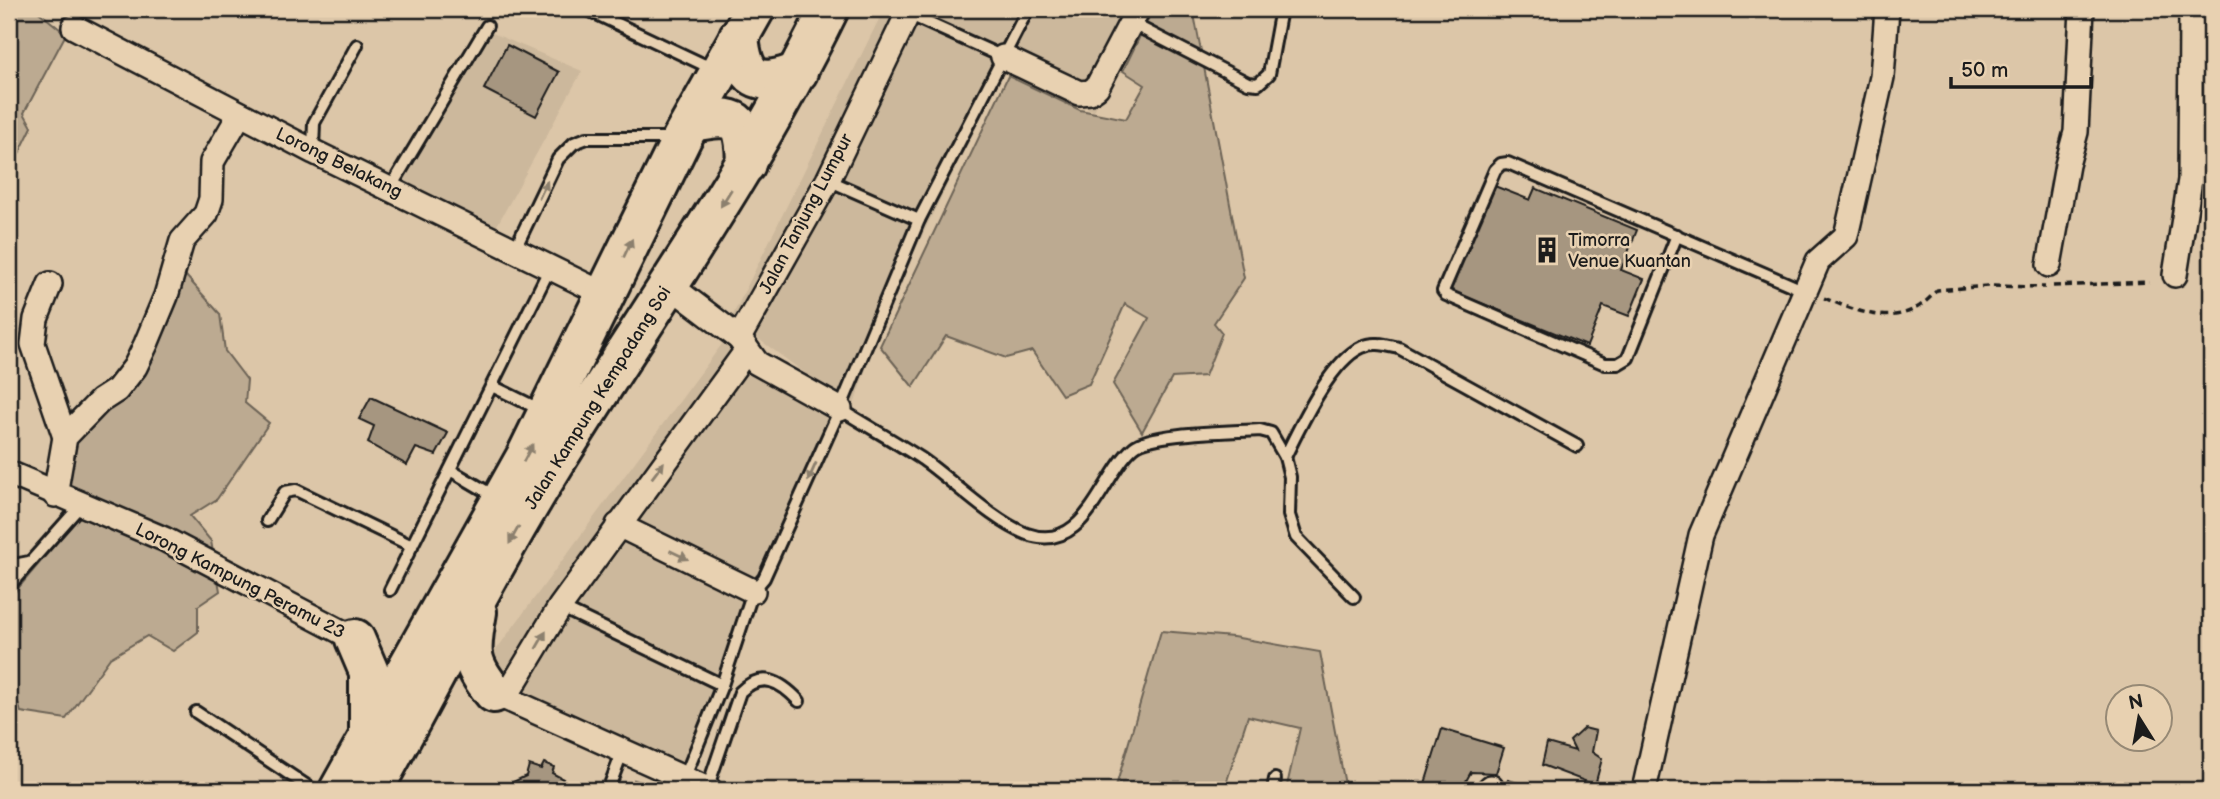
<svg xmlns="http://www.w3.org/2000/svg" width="2220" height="799" viewBox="0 0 2220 799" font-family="'Balsamiq Sans',sans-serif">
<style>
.built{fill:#ccb89c}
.green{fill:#bcaa91;stroke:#6c6356;stroke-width:2}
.building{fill:#a69680;stroke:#1c1c1c;stroke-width:2}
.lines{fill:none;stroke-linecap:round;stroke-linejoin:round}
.lane-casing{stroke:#1c1c1c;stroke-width:16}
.street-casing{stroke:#1c1c1c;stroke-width:28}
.highway-casing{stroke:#1c1c1c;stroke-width:44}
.path{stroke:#1c1c1c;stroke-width:3.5;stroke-dasharray:7 5;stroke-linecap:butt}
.lane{stroke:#e8d1b1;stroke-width:10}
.street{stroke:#e8d1b1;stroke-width:23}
.highway{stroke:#e8d1b1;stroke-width:38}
.oneway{fill:#8c806e}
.labels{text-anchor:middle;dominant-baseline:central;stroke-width:5;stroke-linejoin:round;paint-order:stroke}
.street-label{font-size:18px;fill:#1c1c1c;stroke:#e8d1b1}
.poi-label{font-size:18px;fill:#1c1c1c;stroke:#e8d1b1;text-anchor:start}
</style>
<rect width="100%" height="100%" fill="#dcc6a8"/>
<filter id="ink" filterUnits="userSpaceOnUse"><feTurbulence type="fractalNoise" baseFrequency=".0143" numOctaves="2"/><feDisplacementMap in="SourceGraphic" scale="14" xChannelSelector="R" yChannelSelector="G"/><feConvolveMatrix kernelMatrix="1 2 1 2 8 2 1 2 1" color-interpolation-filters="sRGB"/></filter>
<g filter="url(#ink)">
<!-- built -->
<g class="built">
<polygon points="884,9 1144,9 1094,111 1004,68 883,316 853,408 731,319"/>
<polygon points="490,32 582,71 495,229 402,182"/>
<polygon points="722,344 842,421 746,628 692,772 500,683 485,665"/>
</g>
<!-- green -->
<g class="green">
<polygon points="9,9 35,9 66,34 24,113 32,127 9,174"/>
<polygon points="1153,9 1193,9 1244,278 1214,323 1222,333 1205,376 1172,378 1142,432 1113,384 1149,318 1125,304 1089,384 1062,395 1032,351 1006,358 946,336 913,387 880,346 1008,76 1080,110 1126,119 1145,85 1123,71"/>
<polygon points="178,267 220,314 225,351 247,380 245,403 269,423 217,499 190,516 211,541 220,591 198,606 198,632 173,651 147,636 110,658 66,719 21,712 16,697 9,696 9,599 92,501 63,489 72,438 128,387"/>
<polygon points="1161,631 1233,637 1320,652 1346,790 1286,790 1300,728 1248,716 1224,790 1115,790"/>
</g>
<!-- building -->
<g class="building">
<polygon points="507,45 559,72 536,116 484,89"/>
<polygon points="1492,185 1530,200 1535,188 1637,230 1621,270 1644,279 1629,316 1603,306 1587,346 1449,290"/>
<polygon points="371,397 448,433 436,455 416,448 407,465 368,443 374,426 359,419"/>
<polygon points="1584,728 1596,731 1592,752 1602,759 1595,785 1542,765 1547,743 1575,751 1570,741"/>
<polygon points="1442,729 1504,748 1496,773 1471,772 1461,790 1423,790"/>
<polygon points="544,763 554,767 552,773 563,779 560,784 567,787 565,790 511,790 513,782 526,776 529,765 541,769"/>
<polygon points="634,780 663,788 662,790 630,790"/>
<polygon points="1508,780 1525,785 1523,790 1503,790"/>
</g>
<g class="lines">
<!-- lane casing -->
<g class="lane-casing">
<g id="lane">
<polyline points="586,9 713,69"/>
<polyline points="908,14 1003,57"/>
<polyline points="1131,23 1248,83 1258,84 1269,74 1281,9"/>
<polyline points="313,149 314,123 357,45"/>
<polyline points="828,180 919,220"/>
<polyline points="391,187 487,26"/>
<polyline points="1677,235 1628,358 1618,364 1605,364 1446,295 1443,291 1495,170 1501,164 1508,163 1805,291"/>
<polyline points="514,251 558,159 574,143 587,138 673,138"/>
<polyline points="492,386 543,411"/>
<path d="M840,409c27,17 56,33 82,50 30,21 72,63 105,75 59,21 74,-59 107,-87 17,-15 100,-15 126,-17l11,3 14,24 5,20 -1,38 7,22 58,60"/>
<path d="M1285,457c15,-30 45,-96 77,-110 12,-6 24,-2 37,1l178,98"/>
<polyline points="450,470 496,497"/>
<polyline points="267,521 285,492 296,490 412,546"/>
<polyline points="9,566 29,562"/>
<polyline points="9,586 81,505"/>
<polyline points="390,590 550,268"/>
<polyline points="560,607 722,685"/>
<polyline points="196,712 313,790"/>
<polyline points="684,779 722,685 753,591 764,578 840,409 919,220 1028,9"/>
<path d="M707,789l33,-97c22,-21 40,-11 59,9"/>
<polyline points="608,790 622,753"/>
<polyline points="1273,790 1275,779"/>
</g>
</g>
<!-- street casing -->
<g class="street-casing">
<g id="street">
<polyline points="74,27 314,152 606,295"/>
<polyline points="1003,57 1079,93 1090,92 1097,87 1138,9"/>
<polyline points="2049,265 2067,165 2076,132 2082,9"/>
<polyline points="2175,275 2190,180 2191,9"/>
<polyline points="50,284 36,319 33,344 65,437"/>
<polyline points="668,284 739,338 828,180 910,9"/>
<polyline points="739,338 757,363 840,409"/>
<polyline points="9,473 164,539 355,639"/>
<polyline points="55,495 65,437 100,401 117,390 135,367 146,344 166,296 182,241 206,214 211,199 212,162 240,114"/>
<polyline points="618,525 753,591"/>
<polyline points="494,693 710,790"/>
<polyline points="505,698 560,607 747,350"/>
<polyline points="1488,790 1491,787"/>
<polyline points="1644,790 1701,535 1818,261 1846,236 1882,77 1887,9"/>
</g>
</g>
<!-- highway casing -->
<g class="highway-casing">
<g id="highway">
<path d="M739,36c4,44 18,52 59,36"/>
<path d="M692,122c45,-9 53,-5 54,42"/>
<path d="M477,612c-7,39 -9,50 17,81"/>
<polyline points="355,639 369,672 369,737"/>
<polyline points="339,790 526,456 682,138 755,9"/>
<path d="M373,790c60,-107 115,-219 180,-324 94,-152 198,-296 276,-457"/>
</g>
</g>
<!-- path -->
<g class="path">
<polyline points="2053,286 2149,282"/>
<path d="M1824,298c42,17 80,32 113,-8l50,-4 58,1"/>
</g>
<!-- lane -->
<use href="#lane" class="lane"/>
<!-- street -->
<use href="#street" class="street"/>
<!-- highway -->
<use href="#highway" class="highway"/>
</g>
<!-- one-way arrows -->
<defs><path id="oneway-solid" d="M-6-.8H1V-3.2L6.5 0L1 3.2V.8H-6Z" transform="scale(1.75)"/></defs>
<g class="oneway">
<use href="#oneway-solid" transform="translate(543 190) rotate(-64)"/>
<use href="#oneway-solid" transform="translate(726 198) rotate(122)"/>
<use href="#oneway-solid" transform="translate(628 248) rotate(-65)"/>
<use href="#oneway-solid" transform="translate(528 453) rotate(-62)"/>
<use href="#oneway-solid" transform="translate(658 470) rotate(-53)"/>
<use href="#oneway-solid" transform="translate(812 472) rotate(114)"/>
<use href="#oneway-solid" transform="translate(514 535) rotate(119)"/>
<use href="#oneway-solid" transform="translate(679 555) rotate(26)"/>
<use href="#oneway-solid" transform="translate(541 640) rotate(-60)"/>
</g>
</g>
<!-- icons -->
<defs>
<g id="building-bare" transform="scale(2.1)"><path d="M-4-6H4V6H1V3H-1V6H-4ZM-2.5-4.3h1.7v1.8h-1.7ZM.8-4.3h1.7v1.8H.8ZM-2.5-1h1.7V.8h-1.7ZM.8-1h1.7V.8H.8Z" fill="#1c1c1c" stroke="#e8d1b1" stroke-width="2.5" paint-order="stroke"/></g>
</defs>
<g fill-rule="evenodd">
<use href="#building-bare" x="1547" y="250"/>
</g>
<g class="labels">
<!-- street labels -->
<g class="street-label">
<text transform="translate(339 163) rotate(26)">Lorong Belakang</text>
<text transform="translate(806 214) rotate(-62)">Jalan Tanjung Lumpur</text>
<text transform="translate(598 398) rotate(-58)">Jalan Kampung Kempadang Soi</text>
<text transform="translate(240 581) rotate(27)">Lorong Kampung Peramu 23</text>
</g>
<!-- poi labels -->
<g class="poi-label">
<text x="1568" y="240">Timorra<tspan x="1568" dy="21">Venue Kuantan</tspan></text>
</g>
</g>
<!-- margin -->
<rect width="2220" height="799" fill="none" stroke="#e8d1b1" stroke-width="35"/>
<rect x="18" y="18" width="2185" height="764" fill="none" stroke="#1c1c1c" stroke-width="2.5" filter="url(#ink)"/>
<!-- north arrow -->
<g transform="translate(2139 718) rotate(349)"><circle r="33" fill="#e8d1b1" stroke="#968975" stroke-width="2"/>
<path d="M0-5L12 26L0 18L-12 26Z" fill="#1c1c1c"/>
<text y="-10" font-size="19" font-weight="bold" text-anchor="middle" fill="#1c1c1c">N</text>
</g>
<!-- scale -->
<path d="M1951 77v10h140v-10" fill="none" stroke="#1c1c1c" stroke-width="3.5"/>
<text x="1961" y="77" font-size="21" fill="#1c1c1c" stroke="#e8d1b1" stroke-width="5" paint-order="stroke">50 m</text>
</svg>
